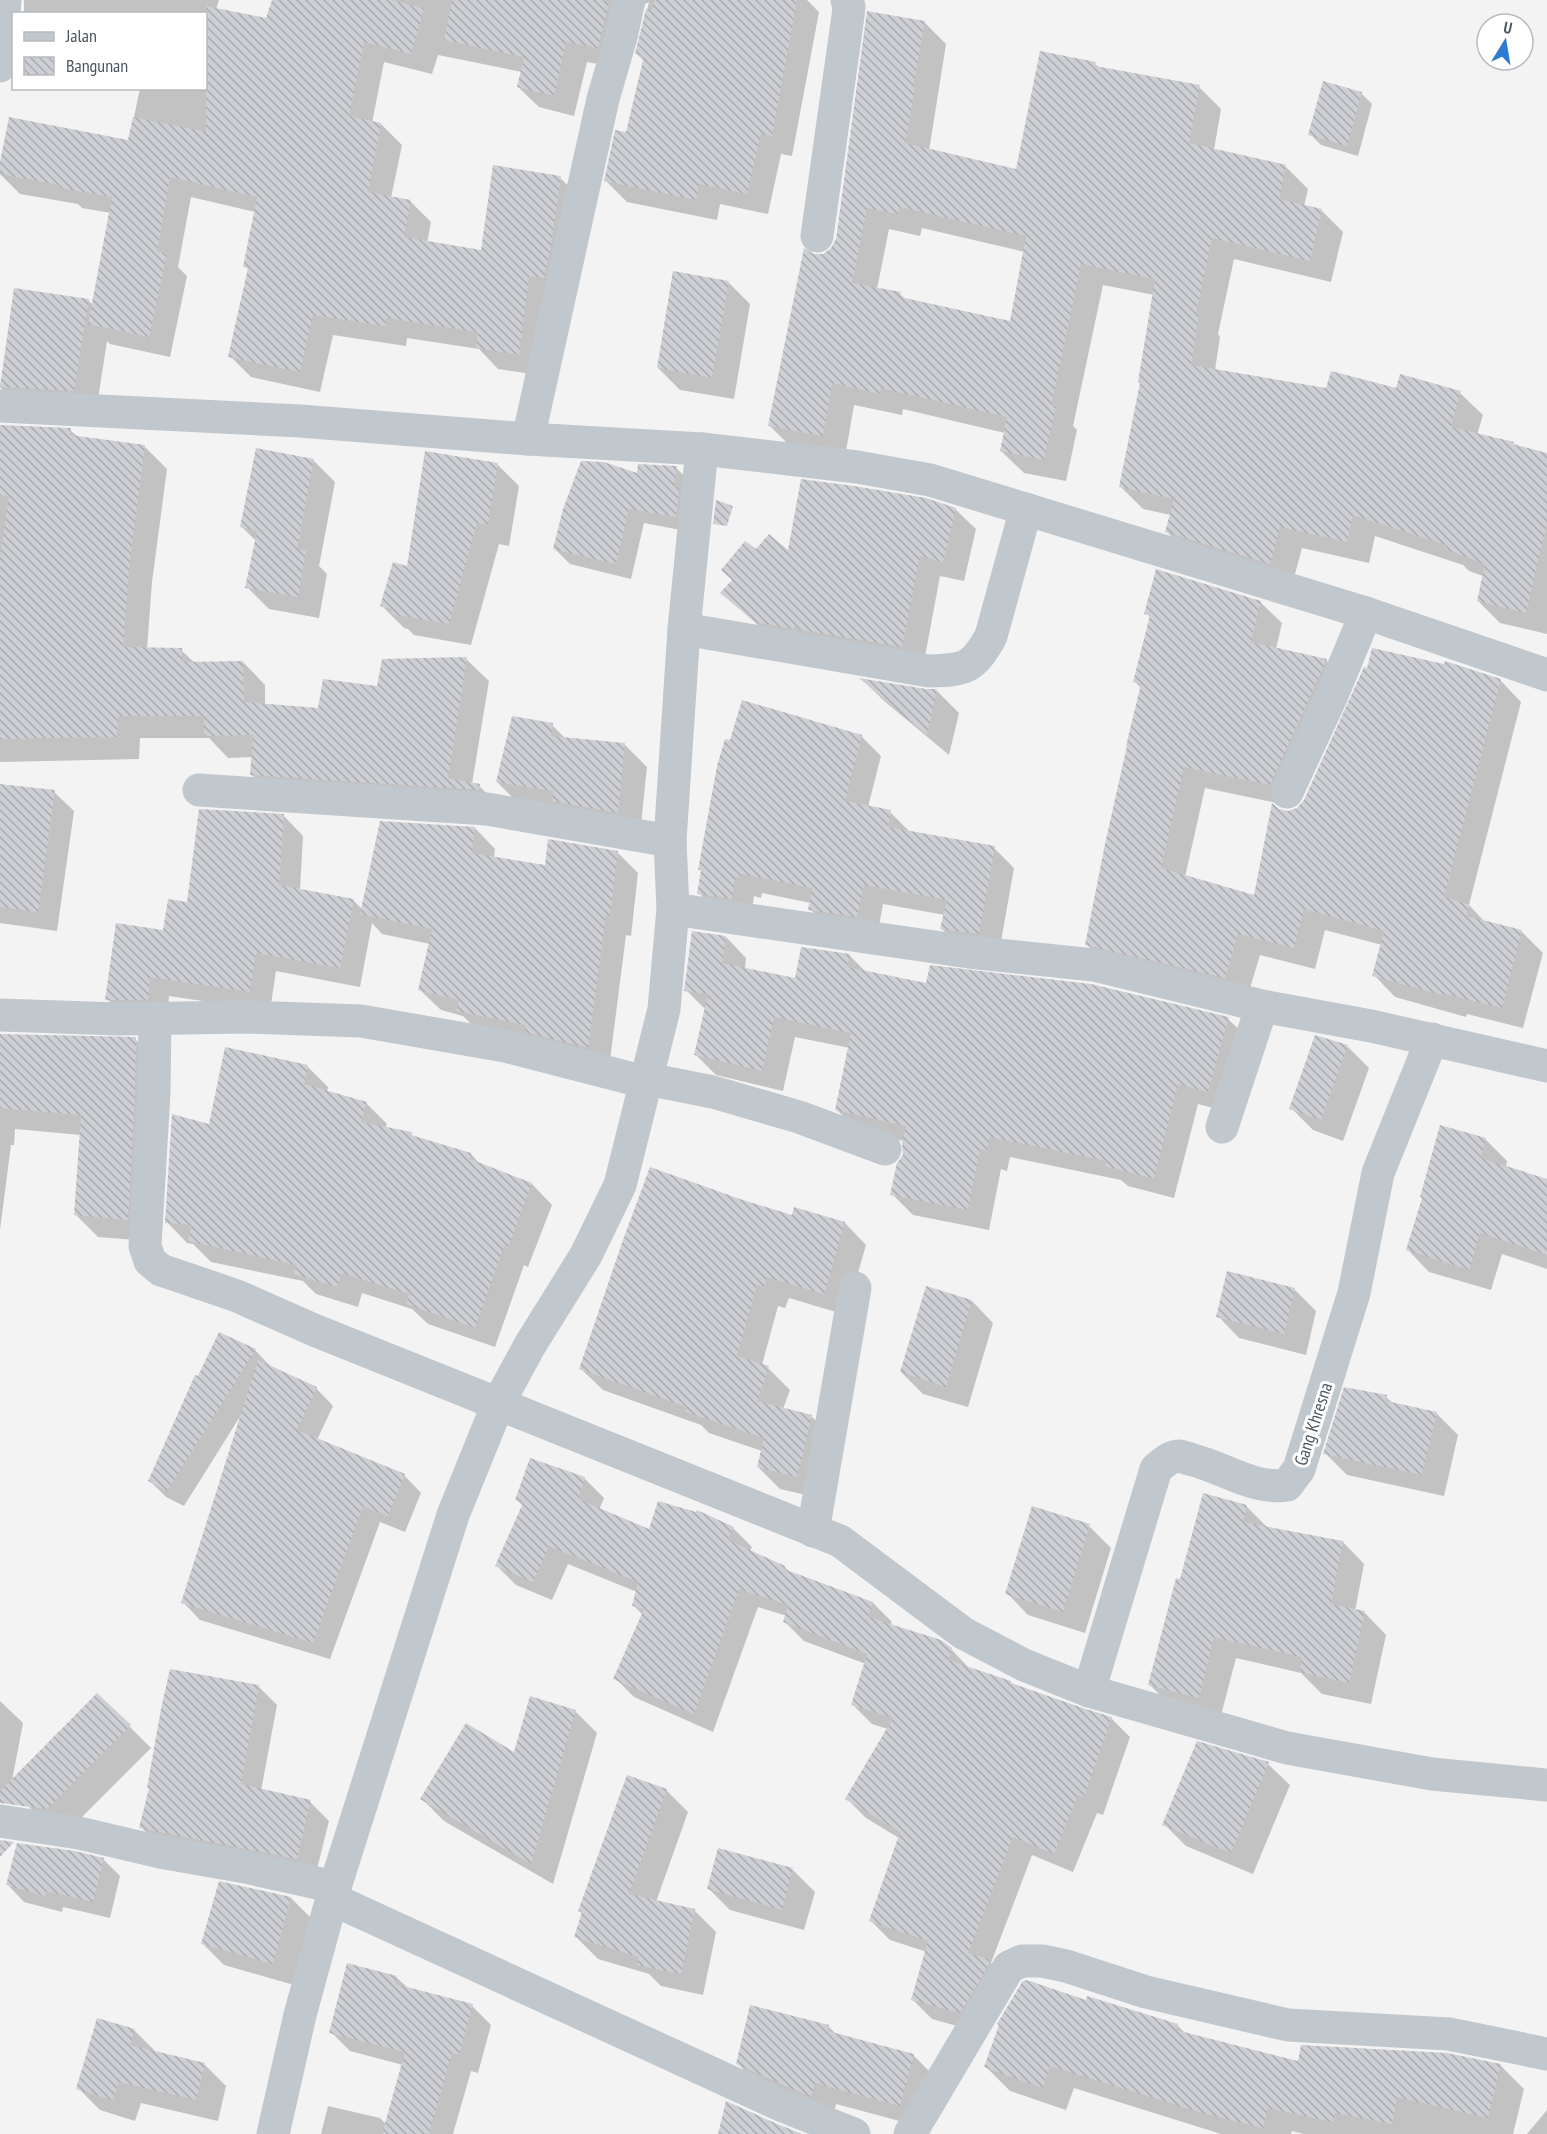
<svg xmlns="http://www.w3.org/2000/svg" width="1547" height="2134" viewBox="0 0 1547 2134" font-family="'PT Sans Narrow',sans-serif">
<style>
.shadow{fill:#0003;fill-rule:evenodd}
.building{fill:url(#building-back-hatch);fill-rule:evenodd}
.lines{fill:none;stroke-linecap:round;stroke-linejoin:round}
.street{stroke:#c0c7cd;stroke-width:33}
.labels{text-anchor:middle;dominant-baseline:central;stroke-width:6;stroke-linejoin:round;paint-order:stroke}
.street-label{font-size:18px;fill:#4c565e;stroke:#fff}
</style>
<defs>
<pattern id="building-back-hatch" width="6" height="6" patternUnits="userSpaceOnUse" patternTransform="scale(1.5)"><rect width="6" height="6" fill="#cdcfd4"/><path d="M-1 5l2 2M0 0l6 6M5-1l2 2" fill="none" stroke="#a9abaf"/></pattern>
</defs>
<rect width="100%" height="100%" fill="#f4f3f3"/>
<!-- shadow -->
<g class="shadow">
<polygon points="24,0 219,0 216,10 267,20 273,0 807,0 819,12 792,156 781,154 768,214 720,204 717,220 627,202 606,181 627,134 644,61 637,54 649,2 635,9 619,68 587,62 574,116 539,107 518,87 522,72 438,55 432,74 384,62 372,123 381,124 402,145 391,198 410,201 431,222 427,243 482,251 560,178 581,198 539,375 498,369 479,349 407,338 406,346 333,335 320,392 251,377 230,356 249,270 245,266 255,212 191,197 178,267 187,276 170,357 110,344 107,341 96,412 22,409 0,387 16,289 88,300 93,305 111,213 82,208 78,204 20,194 0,174 0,170 129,141 140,88 206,88 206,14 24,14"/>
<path d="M924,22l22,22 -17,107 88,20 78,-107 6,5 98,18 22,22 -7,41 72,17 22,22 -4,17 17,4 22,22 -12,50 -97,-23 -16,75 2,3 -5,33 112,20 133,3 23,22 -6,20 70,20v179l-47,-11 -22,-22 5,-25 -14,-5 -6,-6 -88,-29 -6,27 -67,-15 -10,37 -103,-31 -22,-22 4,-17 -28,-6 -22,-22 21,-104 12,-88 -51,-10 -30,141 4,4 -11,51 -42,-8 -23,-22 4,-18 -102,-24 -1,6 -48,-10 -9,52 -54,-10 -22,-22 44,-169 11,-1 9,-6zM922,228l103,24 -13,71 -106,-23 -6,-6 -23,-5 12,-60 31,7z"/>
<polygon points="1361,93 1372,104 1358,156 1321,145 1310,134"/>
<polygon points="728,282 750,304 734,399 680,390 658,368"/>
<polygon points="0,426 70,430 78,437 145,447 167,469 152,582 147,649 181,650 195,663 243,662 265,685 265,705 320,710 378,688 466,659 489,681 472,784 479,786 502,808 274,796 251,774 253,757 228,758 209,738 140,738 139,759 0,762"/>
<polygon points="313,460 335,482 319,566 327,574 319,618 269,609 247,587 256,541 242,527"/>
<polygon points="497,464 519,486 509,546 499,544 471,645 414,635 408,629 404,628 382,606 409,568"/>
<polygon points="676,468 692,483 691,532 644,523 631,579 570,564 555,549 638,475"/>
<polygon points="955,509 976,529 964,581 940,576 923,667 777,642 722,593 756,552 789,553"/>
<polygon points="1260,602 1282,623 1276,649 1326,660 1347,681 1291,806 1205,788 1185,877 1255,897 1278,810 1288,812 1298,809 1500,680 1521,702 1469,905 1485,922 1521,931 1543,953 1523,1028 1467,1014 1466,1017 1395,997 1374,975 1382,945 1325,930 1315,969 1260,955 1247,998 1108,966 1087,945 1142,689 1134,681 1151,618 1146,613"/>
<polygon points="863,680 926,691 937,691 959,713 949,755 883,700"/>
<polygon points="552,725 566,739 625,745 647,767 640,834 519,804 497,782"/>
<polygon points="861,736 881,756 868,807 890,812 910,832 994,848 1014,868 999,953 961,948 941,928 945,915 883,904 877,936 830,929 810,909 811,903 762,893 761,898 754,896 751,918 719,913 699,893 702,872 700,869"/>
<polygon points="0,785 54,792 74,811 57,931 0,923"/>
<polygon points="284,816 303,836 300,890 353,900 362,909 475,828 495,849 494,858 546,867 617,852 638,873 631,936 626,935 609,1068 479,1032 463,1016 441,1010 420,990 430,944 382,934 372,923 360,987 276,971 270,1011 169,996 167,1019 126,1019 107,999 188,903"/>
<polygon points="726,937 746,958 745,969 796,979 849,955 866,972 927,984 1228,1019 1249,1039 1229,1112 1198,1104 1174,1198 1128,1186 1121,1180 1010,1157 1007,1171 1001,1169 989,1230 913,1215 892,1194 904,1155 904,1141 858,1131 837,1110 850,1048 795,1037 783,1091 716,1075 696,1055 706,1010 686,990"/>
<polygon points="0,1035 135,1039 157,1061 149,1241 98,1237 76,1215 81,1135 15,1129 14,1145 11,1145 0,1230"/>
<polygon points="1347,1046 1369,1068 1343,1141 1313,1130 1291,1108"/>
<polygon points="308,1067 328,1087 327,1092 366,1103 387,1124 385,1129 411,1134 415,1138 471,1154 481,1165 532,1184 552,1205 528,1267 524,1265 495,1347 428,1324 412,1309 362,1293 358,1307 316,1294 303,1281 211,1262 193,1244 187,1243 167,1222 210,1126"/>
<polygon points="1485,1139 1507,1161 1506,1167 1547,1181 1547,1269 1502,1254 1491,1290 1429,1272 1408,1250"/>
<polygon points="739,1201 793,1217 845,1223 866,1245 846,1315 789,1298 785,1308 778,1306 762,1365 768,1368 790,1390 783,1409 812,1417 834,1438 819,1498 780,1489 758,1467 762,1451 709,1433 701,1425 603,1390 581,1369"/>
<polygon points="1294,1289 1316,1311 1306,1355 1239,1338 1218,1316"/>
<polygon points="972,1301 993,1323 968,1407 923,1394 901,1372"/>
<polygon points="219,1334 255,1350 271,1367 316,1388 333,1406 317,1440 404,1475 421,1493 405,1532 380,1522 330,1659 200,1620 183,1602 241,1415 184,1506 166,1497 150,1481"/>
<polygon points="1386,1397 1394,1404 1436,1413 1458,1435 1444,1496 1347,1475 1325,1453"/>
<polygon points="531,1460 585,1479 604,1498 599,1510 650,1531 733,1528 752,1547 750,1551 785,1567 790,1573 873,1603 892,1622 890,1625 951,1649 970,1669 1111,1718 1130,1737 1103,1815 1097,1813 1073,1872 1032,1855 991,1963 1007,1979 979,2032 932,2019 913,2000 927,1952 890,1940 871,1921 899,1838 866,1818 847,1799 888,1729 872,1724 853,1705 866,1664 804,1641 785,1622 787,1616 758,1607 713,1732 634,1697 615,1678 643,1615 634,1606 637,1592 568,1564 552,1600 516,1585 497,1566 523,1506 517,1500"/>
<polygon points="1246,1506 1268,1528 1343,1542 1364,1564 1355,1611 1365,1613 1386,1635 1371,1704 1322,1694 1301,1673 1236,1658 1220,1719 1172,1707 1150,1685"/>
<polygon points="1089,1526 1111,1548 1085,1633 1028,1615 1007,1593"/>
<polygon points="258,1686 277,1705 261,1791 310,1802 329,1821 315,1877 159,1846 141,1827 151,1789"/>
<polygon points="98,1695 151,1748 69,1830 50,1827 28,1806 0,1797 0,1701 23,1723 12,1781"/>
<polygon points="575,1711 597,1733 553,1884 444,1821 422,1799 515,1754"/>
<polygon points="1268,1764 1290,1785 1253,1874 1186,1846 1164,1824"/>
<polygon points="666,1790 688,1812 656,1902 694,1910 716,1932 703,1995 661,1986 649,1974 598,1959 576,1937 583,1914 579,1911"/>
<polygon points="719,1850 793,1870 815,1892 804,1930 730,1910 708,1888"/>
<polygon points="103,1859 120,1876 110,1918 63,1907 62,1912 24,1902 8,1885"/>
<polygon points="291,1898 313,1920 294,1985 224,1965 202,1943"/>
<polygon points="396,1977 408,1988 472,2006 491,2025 478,2073 471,2071 453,2134 321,2134 328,2106 380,2118 386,2124 403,2065 350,2051 331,2032"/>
<polygon points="1030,1981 1087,2002 1177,2025 1186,2034 1299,2063 1500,2065 1524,2089 1513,2134 1304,2134 1292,2131 1291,2134 1221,2134 1074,2088 1066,2110 1010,2091 986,2067 1023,1983"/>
<polygon points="828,2026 837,2035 913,2055 935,2077 922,2127 836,2104 834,2113 759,2085 737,2063"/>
<polygon points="134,2030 156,2052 204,2064 226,2086 218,2121 141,2103 135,2121 100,2110 78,2088"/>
<polygon points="1547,2110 1547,2134 1527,2134"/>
</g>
<!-- building -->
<g class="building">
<polygon points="272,0 391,0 424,9 411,54 364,42 349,116 381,123 368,192 411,200 404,237 481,250 493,165 561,176 550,251 544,278 529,276 519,355 476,348 478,332 386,318 385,326 313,315 300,372 228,357 248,268 243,267 257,197 170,177 157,252 167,253 149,337 88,324 112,197 60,188 60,185 0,174 0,162 9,117 128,140 133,117 206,132 206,6 266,18"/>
<polygon points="452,0 600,0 609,2 598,48 566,42 554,96 517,87 524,57 444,40"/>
<polygon points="655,0 797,0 772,136 761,134 747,194 699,184 696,200 604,181 615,130 626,132 644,56 635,54 646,9 652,10"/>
<path d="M867,11l58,10 -12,67 2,1 -10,54 111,26 24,-118 56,11 -1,4 105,19 -11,58 97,22 -7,34 43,10 -12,52 -98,-23 -16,75 3,1 -8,51 135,23 5,-17 65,17 4,-14 61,17 -10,36 63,15 -1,2 34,9v70l-21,90 -49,-12 8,-37 -40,-15 1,-4 -93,-30 -6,27 -67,-15 -10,37 -105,-32 9,-33 -55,-12 21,-104 -2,-1 17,-103 -74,-15 -30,142 5,1 -12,53 -44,-9 7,-34 -126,-29 -1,6 -48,-11 -9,53 -55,-10 36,-178 10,6h9l8,-6 5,-9zM900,207l126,29 -16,85 -110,-24 1,-5 -49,-9 15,-75 31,6z"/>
<polygon points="1323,81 1362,92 1347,146 1308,135"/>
<polygon points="673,271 729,281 712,378 657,368"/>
<polygon points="14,288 89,299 74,391 0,387"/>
<polygon points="0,425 71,428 70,435 145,445 130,559 123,647 182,648 182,662 243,661 244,702 318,708 323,679 377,686 382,659 467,657 448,778 480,784 479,790 250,775 253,735 204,736 204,716 118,716 117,737 0,739 0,558 9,496 0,495"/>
<polygon points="256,448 314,459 297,549 306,551 298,597 245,588 257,531 240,527"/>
<polygon points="425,451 498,463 488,525 477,523 449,624 391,614 392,609 380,606 393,562 407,566"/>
<polygon points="581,461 604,462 637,473 638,464 677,466 674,486 679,488 676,517 629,509 616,564 553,549 563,509"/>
<polygon points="801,479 854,486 926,498 956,508 943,562 920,556 902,647 801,630 796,626 793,629 755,622 720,593 732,580 721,570 745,541 756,549 769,534 788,550"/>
<polygon points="716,500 733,506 727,526 713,524"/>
<polygon points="1156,569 1261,601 1251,642 1327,659 1270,785 1184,767 1161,868 1254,895 1272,803 1279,809 1288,811 1297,808 1304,800 1364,667 1367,668 1372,648 1444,664 1445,661 1501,679 1444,897 1470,905 1467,916 1522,930 1502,1008 1445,994 1445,996 1372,976 1384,931 1304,909 1294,948 1238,934 1225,978 1085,945 1105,844 1127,746 1126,746 1141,684 1133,682 1150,615 1144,614"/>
<polygon points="859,678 926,689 937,689 927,735"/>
<polygon points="742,700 862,735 845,801 891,810 888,827 995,846 979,934 940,929 947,900 864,885 857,917 808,910 812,888 742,874 741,878 735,877 732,899 697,894 701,870 698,870 717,766 725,739 730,740"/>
<polygon points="512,716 553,723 551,736 625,743 618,813 552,801 553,791 496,782"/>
<polygon points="0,784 55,790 38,912 0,907"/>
<polygon points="199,809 284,814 279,885 354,899 340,968 256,953 250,992 150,977 148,1000 105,1000 116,923 163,930 168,899 187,902"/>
<polygon points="380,821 475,827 472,853 545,865 548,839 618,851 610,916 606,915 588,1048 525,1032 526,1025 456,1011 459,1000 418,990 432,929 360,914"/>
<polygon points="692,931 726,936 722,963 795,978 801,947 850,954 847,967 926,983 930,965 1091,984 1229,1017 1208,1092 1178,1084 1154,1179 1105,1166 1107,1161 990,1137 987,1151 980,1149 968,1210 890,1195 897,1163 903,1155 902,1142 906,1126 835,1110 851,1033 774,1017 762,1071 694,1055 708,994 684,991"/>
<polygon points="0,1034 136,1037 135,1092 128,1220 74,1215 81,1115 0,1108"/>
<polygon points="1315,1035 1348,1045 1321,1120 1289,1109"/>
<polygon points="225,1047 308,1065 304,1084 367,1102 361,1122 412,1132 411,1135 471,1153 470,1159 532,1183 508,1247 504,1246 475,1328 406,1304 409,1294 342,1273 337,1287 294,1274 296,1265 188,1241 192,1225 165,1223 172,1114 209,1124"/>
<polygon points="1440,1125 1486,1138 1481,1158 1547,1179 1547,1255 1480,1233 1469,1270 1406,1250 1422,1198 1420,1197"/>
<polygon points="650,1167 740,1199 792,1215 794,1207 845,1222 824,1294 767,1277 764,1287 757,1285 737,1356 769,1366 757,1401 812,1415 797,1477 757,1467 764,1438 686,1412 687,1407 579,1369 623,1240"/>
<polygon points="1227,1271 1295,1288 1284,1334 1216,1317"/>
<polygon points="926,1286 972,1300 946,1387 900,1372"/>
<polygon points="219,1332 256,1349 167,1491 148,1481 195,1375 198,1376"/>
<polygon points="258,1360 317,1387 297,1430 405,1474 388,1516 363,1506 313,1643 181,1603"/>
<polygon points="1344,1387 1387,1395 1386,1401 1437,1412 1422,1475 1323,1454"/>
<polygon points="530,1458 585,1477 578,1499 649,1529 658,1501 696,1512 697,1510 734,1527 728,1540 785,1566 784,1569 873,1602 868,1617 941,1640 952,1648 948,1660 1011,1681 1011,1683 1082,1708 1112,1717 1084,1797 1078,1795 1054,1854 1013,1837 968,1953 989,1959 989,1965 960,2013 911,2000 928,1941 869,1921 900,1832 845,1799 893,1718 851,1705 867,1654 783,1622 788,1605 739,1589 694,1714 613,1679 644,1609 632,1606 638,1582 549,1546 533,1582 495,1566 523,1503 515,1500"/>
<polygon points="1203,1493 1247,1505 1243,1522 1343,1541 1331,1604 1365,1611 1349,1683 1299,1672 1302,1657 1214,1637 1199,1698 1148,1685 1176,1578 1180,1579"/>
<polygon points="1032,1506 1090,1524 1063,1612 1005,1594"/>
<polygon points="170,1669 259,1685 241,1784 311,1800 297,1859 139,1828 149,1788 147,1788 161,1709"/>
<polygon points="97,1693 131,1725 47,1809 0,1803 0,1791"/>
<polygon points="530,1696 576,1710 531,1864 420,1799 466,1723 514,1752"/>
<polygon points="1197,1741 1269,1762 1231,1853 1162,1825"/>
<polygon points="627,1775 667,1789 629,1894 695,1909 681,1974 637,1965 639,1957 574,1937 582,1912 578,1911"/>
<polygon points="0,1840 14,1842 0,1857"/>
<polygon points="17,1843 75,1851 104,1858 93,1902 46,1891 45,1896 6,1885"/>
<polygon points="718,1848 793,1868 782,1910 707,1889"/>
<polygon points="219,1881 291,1897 273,1964 201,1944"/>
<polygon points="347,1963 397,1976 395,1984 473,2004 459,2055 452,2053 429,2134 382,2134 405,2052 329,2033"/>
<polygon points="1026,1980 1086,2000 1087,1996 1178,2024 1176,2030 1298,2061 1301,2045 1447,2053 1501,2064 1488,2118 1397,2097 1392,2124 1335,2113 1333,2122 1268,2108 1263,2128 1202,2113 1050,2066 1043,2088 984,2067 999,2025 997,2024 1022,1982"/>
<polygon points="750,2005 829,2025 828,2031 914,2054 900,2106 815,2083 811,2097 736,2064"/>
<polygon points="97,2018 135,2029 130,2045 205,2063 196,2100 119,2082 113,2100 76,2089"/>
<polygon points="726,2101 775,2123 802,2134 718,2134"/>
</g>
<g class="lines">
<!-- street -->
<g class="street">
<polyline points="0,66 5,0"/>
<polyline points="817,236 848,16 849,7 847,0"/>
<polyline points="0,406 300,421 528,439 702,449 857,467 930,480 1366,613 1547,675"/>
<polyline points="528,439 603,99 621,37 629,0"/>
<path d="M684,629l245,42c36,-1 44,-2 62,-35l35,-127"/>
<polyline points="199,790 487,809 670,841"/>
<polyline points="1287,792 1332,695 1366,613"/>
<polyline points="673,909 969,952 1094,965 1262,1006 1371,1026 1547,1066"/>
<polyline points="0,1015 119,1019 246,1017 361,1021 505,1046 645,1082"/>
<polyline points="155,1018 154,1093 145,1246 150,1261 161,1270 237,1296 314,1330 840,1541 963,1633 1024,1665 1089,1691 1287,1748 1432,1774 1547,1785"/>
<polyline points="647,1079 713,1092 799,1117 885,1149"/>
<polyline points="1222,1127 1262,1006"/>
<polyline points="813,1531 855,1288"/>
<path d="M1089,1691l67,-222c7,-6 14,-13 24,-13 4,1 9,3 13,4 31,8 61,30 94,25l12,-16 55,-176 24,-120 54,-134"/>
<polyline points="0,1821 79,1833 160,1852 245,1867 335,1887"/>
<polyline points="332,1899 783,2106 854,2134"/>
<polyline points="273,2134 300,2015 335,1887 453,1515 498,1404 530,1345 586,1255 620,1185 664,1009 673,909 670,841 684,629 702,449"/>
<polyline points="910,2134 1009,1967 1022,1961 1042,1961 1066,1966 1146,1992 1288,2025 1449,2034 1547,2054"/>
</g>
</g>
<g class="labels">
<!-- street labels -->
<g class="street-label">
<text transform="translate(1313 1424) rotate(-72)">Gang Khresna</text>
</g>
</g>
<!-- legend -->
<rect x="12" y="12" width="195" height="78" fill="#ffffff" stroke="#b7bbbf" stroke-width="1.5"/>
<rect x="24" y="32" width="30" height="9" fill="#c0c7cd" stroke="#b7bbbf" stroke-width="1.5"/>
<text x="66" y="42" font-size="18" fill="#4c565e">Jalan</text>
<rect x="24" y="57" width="30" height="18" fill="url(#building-back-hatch)" stroke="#b7bbbf" stroke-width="1.5"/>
<text x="66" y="72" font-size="18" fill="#4c565e">Bangunan</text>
<!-- north arrow -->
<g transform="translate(1505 42) rotate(11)"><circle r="28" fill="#ffffff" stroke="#b7bbbf" stroke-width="1.5"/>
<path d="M0-4.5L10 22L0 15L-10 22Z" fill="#2f7ad2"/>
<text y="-9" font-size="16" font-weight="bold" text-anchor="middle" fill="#4c565e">U</text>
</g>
</svg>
